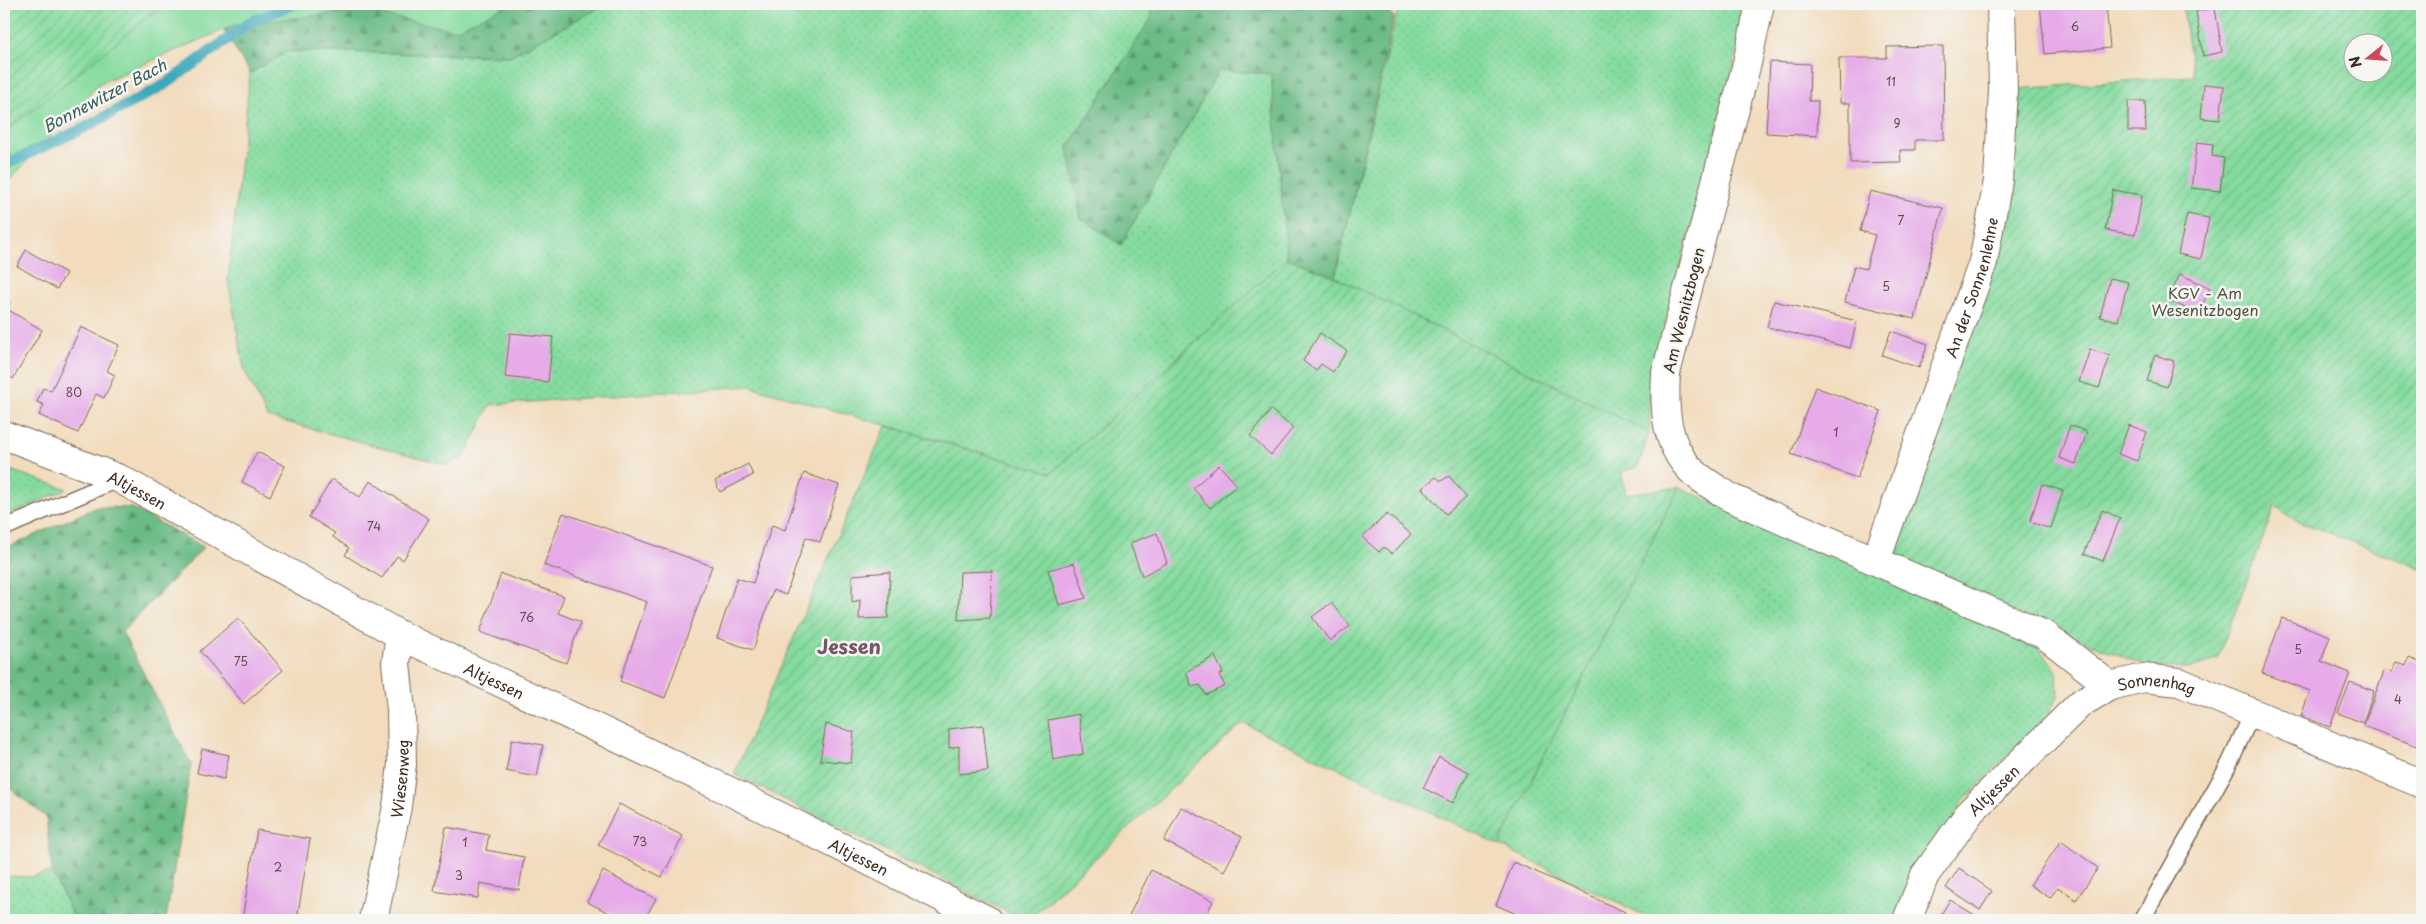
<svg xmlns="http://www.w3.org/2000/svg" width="2426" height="924" viewBox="0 0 2426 924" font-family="'Playpen Sans',sans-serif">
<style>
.grass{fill:url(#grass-dots);stroke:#60825e}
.forest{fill:url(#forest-firs);stroke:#537252}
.park{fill:#84db9f;stroke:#60825e}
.garden{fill:url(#garden-furrows);stroke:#60825e;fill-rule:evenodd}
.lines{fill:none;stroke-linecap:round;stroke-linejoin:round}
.stream{stroke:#3ca9bc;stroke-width:11}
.building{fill:#e6abe8}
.service-casing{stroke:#7b6856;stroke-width:18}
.minor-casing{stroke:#7b6856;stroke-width:30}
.service{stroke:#fff;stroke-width:15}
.minor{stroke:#fff;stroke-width:28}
.labels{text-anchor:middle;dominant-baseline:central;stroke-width:5;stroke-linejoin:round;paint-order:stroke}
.number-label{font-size:12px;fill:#664a50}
.street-label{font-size:15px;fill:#3b2a1e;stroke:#f6f6f2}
.park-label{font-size:15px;fill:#4d563e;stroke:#f6f6f2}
.water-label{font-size:16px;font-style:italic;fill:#3b5d5d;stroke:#f6f6f2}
.district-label{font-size:20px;font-weight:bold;fill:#775765;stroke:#f6f6f2}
</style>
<defs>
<pattern id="grass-dots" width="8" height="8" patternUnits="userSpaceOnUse" patternTransform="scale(1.25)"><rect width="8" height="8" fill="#84db9f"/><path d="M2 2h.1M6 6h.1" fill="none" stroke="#73bc88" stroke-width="1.8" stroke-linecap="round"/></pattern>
<pattern id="forest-firs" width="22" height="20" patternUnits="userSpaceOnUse" patternTransform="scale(1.25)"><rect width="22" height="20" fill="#6bbb86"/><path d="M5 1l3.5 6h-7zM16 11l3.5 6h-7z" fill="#59986d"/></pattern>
<pattern id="garden-furrows" width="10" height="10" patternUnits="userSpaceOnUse" patternTransform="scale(1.25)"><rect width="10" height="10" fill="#84db9f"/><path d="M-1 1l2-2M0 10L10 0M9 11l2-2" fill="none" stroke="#73bc88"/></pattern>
</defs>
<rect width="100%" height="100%" fill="#f6f6f2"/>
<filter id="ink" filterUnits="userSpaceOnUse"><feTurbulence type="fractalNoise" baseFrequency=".02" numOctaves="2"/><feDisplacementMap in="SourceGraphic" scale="10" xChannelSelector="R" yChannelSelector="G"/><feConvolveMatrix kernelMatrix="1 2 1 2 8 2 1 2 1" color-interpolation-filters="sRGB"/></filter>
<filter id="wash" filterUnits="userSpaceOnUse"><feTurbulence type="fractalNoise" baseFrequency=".0096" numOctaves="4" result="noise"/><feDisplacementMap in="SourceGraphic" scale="20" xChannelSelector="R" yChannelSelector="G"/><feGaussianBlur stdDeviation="1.12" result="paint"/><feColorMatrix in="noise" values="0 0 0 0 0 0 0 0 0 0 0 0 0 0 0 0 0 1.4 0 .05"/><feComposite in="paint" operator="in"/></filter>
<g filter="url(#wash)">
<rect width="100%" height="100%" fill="#f2dcbd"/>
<!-- grass -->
<g class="grass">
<polygon points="606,4 1150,4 1152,17 1068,147 1121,245 1219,70 1271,74 1287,258 1051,473 749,386 490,405 465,456 447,465 267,417 244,369 228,280 250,73 289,51 510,56"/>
<polygon points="1399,4 1747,4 1736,57 1651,376 1649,432 1335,277"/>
<polygon points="4,468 67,489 4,517"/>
<polygon points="1679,487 2040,649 2057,671 2058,696 2048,714 1963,801 1895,920 1654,920 1499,845"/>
<polygon points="52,872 75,920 4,920 4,876 31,877"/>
</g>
<!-- forest -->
<g class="forest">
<polygon points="207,4 606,4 510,56 289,51 250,73"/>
<polygon points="1150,4 1376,4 1394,17 1335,277 1287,258 1271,74 1219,70 1121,245 1081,218 1068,147 1152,17"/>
<polygon points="97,507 132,508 204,547 122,632 191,764 166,920 75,920 52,872 46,817 4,784 4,549"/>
</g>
<!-- park -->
<polygon class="park" points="174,4 509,4 455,30 359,10 235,25 100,83 4,186 4,118 78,47"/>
<!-- garden -->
<g class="garden">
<polygon points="4,4 164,4 4,133"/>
<path d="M2182,4h240v565l-129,-50 -18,-13 -58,154 -27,8 -41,-1 -96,-38 -147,-63 -12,-13 -3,-20 101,-272 24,-172 178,-13zM2354,42h30v30h-30z"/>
<polygon points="1287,258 1335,277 1649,432 1638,467 1621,472 1626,494 1679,487 1499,845 1243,723 1028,920 1023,920 734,774 886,426 1051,473"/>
</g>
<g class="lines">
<!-- stream -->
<polyline class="stream" points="4,165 80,130 166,84 252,21 294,4"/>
</g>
<g id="blocks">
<!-- building -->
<g class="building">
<polygon points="2040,4 2106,4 2110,48 2045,54"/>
<polygon points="2215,8 2222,52 2203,56 2196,11"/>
<polygon points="1943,46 1944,140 1915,140 1915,150 1900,150 1901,162 1850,163 1850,103 1840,103 1839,58 1887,58 1887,47"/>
<polygon points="1770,62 1810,64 1809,101 1818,101 1817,136 1766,133"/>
<polygon points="2204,84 2224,86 2220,120 2201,118"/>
<polygon points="2128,101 2145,101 2146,131 2128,131"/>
<polygon points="2197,142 2213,144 2212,156 2224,158 2220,191 2191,188"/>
<polygon points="2113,190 2142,195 2135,235 2105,230"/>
<polygon points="1870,191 1943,208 1915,319 1845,302 1854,266 1866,269 1875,235 1860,231"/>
<polygon points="2187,214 2209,218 2201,259 2178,254"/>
<polygon points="26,250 66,273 57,289 17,266"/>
<polygon points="2180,274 2210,288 2198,314 2168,300"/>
<polygon points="2110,278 2128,282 2118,321 2100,317"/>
<polygon points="4,299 10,303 7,309 42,330 13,379 4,373"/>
<polygon points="1774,301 1857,321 1850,348 1767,327"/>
<polygon points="81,327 119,345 107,371 115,375 104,398 96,394 78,433 39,415 44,405 37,402 43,388 51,391"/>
<polygon points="1891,331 1928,344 1919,368 1882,355"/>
<polygon points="510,333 553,337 548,382 505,377"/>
<polygon points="1320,333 1347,351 1333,372 1321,364 1316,371 1303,361"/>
<polygon points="2090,349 2110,356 2099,388 2079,382"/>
<polygon points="2155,355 2174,361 2167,387 2147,381"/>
<polygon points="1815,387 1881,411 1857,478 1791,454"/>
<polygon points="1271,410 1293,428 1271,455 1250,436"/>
<polygon points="2070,425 2087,432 2076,464 2059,458"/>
<polygon points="2129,425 2147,432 2137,461 2118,454"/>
<polygon points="257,452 285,466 270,496 242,482"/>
<polygon points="748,464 753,475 720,492 715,481"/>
<polygon points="1219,465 1237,485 1210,508 1193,488"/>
<polygon points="804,473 839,485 820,542 806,537 786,595 773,590 753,650 717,638 737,578 753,583 772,525 785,530"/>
<polygon points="1449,476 1466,497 1446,514 1422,488 1436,477 1441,481"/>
<polygon points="332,479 360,497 370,481 429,519 403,560 397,556 382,578 345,555 349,548 333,537 335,533 309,517"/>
<polygon points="2042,484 2063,491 2051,529 2030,522"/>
<polygon points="2102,510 2120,518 2103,561 2084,554"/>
<polygon points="563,513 712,566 665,698 620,681 647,602 544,565"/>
<polygon points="1387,514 1411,534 1392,554 1384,547 1379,552 1362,537"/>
<polygon points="1157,533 1167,563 1142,576 1130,543"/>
<polygon points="1074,563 1086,598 1059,605 1048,570"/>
<polygon points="992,571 990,618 958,620 960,572"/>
<polygon points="890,572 888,618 859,619 860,600 852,602 852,575"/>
<polygon points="501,574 564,596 558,613 581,622 566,663 480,632"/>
<polygon points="1331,603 1350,626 1330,641 1312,617"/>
<polygon points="238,618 283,670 244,704 200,651"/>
<polygon points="2282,618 2330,636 2321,661 2350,673 2330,727 2301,716 2310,691 2262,673"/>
<polygon points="1215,656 1223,673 1219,675 1225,686 1206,695 1200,685 1192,687 1186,672"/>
<polygon points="2409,658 2422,663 2422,748 2363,726 2385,669 2392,672 2396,662 2406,666"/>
<polygon points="2350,682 2374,691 2363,723 2338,713"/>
<polygon points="1079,714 1083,754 1053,760 1048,720"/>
<polygon points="826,724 854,732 851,763 820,760"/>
<polygon points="983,725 988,771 959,774 959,746 949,748 949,729"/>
<polygon points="512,739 543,745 537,777 506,771"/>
<polygon points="202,749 229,755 224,779 197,773"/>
<polygon points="1439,757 1469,772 1453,803 1423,788"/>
<polygon points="619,804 683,836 662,877 598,845"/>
<polygon points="1181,807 1242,837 1224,871 1164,841"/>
<polygon points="446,827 489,835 486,850 524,857 519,890 480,883 478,898 434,891"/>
<polygon points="257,830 310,839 297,920 280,920 243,914"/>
<polygon points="2061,841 2098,868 2076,900 2058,887 2050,898 2030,885"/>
<polygon points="1514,862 1625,912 1621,920 1530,920 1496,905"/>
<polygon points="1959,868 1992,891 1980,910 1946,888"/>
<polygon points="1151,870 1213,901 1204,920 1133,920 1128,918"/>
<polygon points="603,871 656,899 644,920 623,920 587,902"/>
<polygon points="1950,900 1978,917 1976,920 1947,920 1940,916"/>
</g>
</g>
</g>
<g filter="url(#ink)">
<use href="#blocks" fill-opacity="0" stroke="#7b6856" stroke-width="1"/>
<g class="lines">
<!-- service casing -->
<g class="service-casing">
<g id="service">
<polyline points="4,528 119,479"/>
<polyline points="2142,920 2229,764 2253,712"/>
</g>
</g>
<!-- minor casing -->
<g class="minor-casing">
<g id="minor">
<path id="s1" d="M1760,4l-13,59 -81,310c-2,34 -1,69 23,95 11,12 29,21 42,30l314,137 65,51 34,-8 35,4 243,102"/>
<path id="s2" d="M4,435l116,44 280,156 327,155 260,130"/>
<path id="s3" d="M1876,560l107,-298 15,-81 5,-91 -2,-86"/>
<path id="s4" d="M373,920l24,-113 5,-43 -1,-54 -5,-47 4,-28"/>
<path id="s5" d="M1907,920l18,-45 46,-64 110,-108 29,-17"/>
</g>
</g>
<!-- service -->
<use href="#service" class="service"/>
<!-- minor -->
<use href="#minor" class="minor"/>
</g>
</g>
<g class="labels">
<!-- number labels -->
<g class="number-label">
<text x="2075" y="26">6</text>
<text x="1891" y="81">11</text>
<text x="1897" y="123">9</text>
<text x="1901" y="220">7</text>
<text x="1886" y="286">5</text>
<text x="74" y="392">80</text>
<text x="1836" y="432">1</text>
<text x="374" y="526">74</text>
<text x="527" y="617">76</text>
<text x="2298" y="649">5</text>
<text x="241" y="661">75</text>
<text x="2398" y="699">4</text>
<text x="640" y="841">73</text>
<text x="465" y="842">1</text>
<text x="278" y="867">2</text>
<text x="459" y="875">3</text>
</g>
<!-- street labels -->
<g class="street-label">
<text stroke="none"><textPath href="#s3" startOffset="289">An der Sonnenlehne</textPath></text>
<text transform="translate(1683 310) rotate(-76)">Am Wesnitzbogen</text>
<text stroke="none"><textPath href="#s2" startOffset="144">Altjessen</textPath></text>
<text stroke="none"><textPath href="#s2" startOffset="549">Altjessen</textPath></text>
<text stroke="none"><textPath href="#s1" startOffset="1006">Sonnenhag</textPath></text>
<text stroke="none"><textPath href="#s4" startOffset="144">Wiesenweg</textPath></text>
<text stroke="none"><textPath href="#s5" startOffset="158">Altjessen</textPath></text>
<text stroke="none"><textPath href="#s2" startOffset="954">Altjessen</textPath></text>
</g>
<!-- park labels -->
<g class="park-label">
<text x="2205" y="292">KGV - Am<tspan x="2205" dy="17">Wesenitzbogen</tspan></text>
</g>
<!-- water labels -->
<g class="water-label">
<text transform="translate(104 95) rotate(-28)">Bonnewitzer Bach</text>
</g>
<!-- district labels -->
<g class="district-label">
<text x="849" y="646">Jessen</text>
</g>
</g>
<!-- margin -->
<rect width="2426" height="924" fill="none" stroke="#f6f6f2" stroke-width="20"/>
<!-- north arrow -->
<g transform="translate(2368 58) rotate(253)"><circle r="24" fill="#f6f6f2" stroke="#aba49d"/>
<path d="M0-4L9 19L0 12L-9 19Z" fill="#d1495b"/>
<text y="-8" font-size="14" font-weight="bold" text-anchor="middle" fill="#3b2a1e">N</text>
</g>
</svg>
